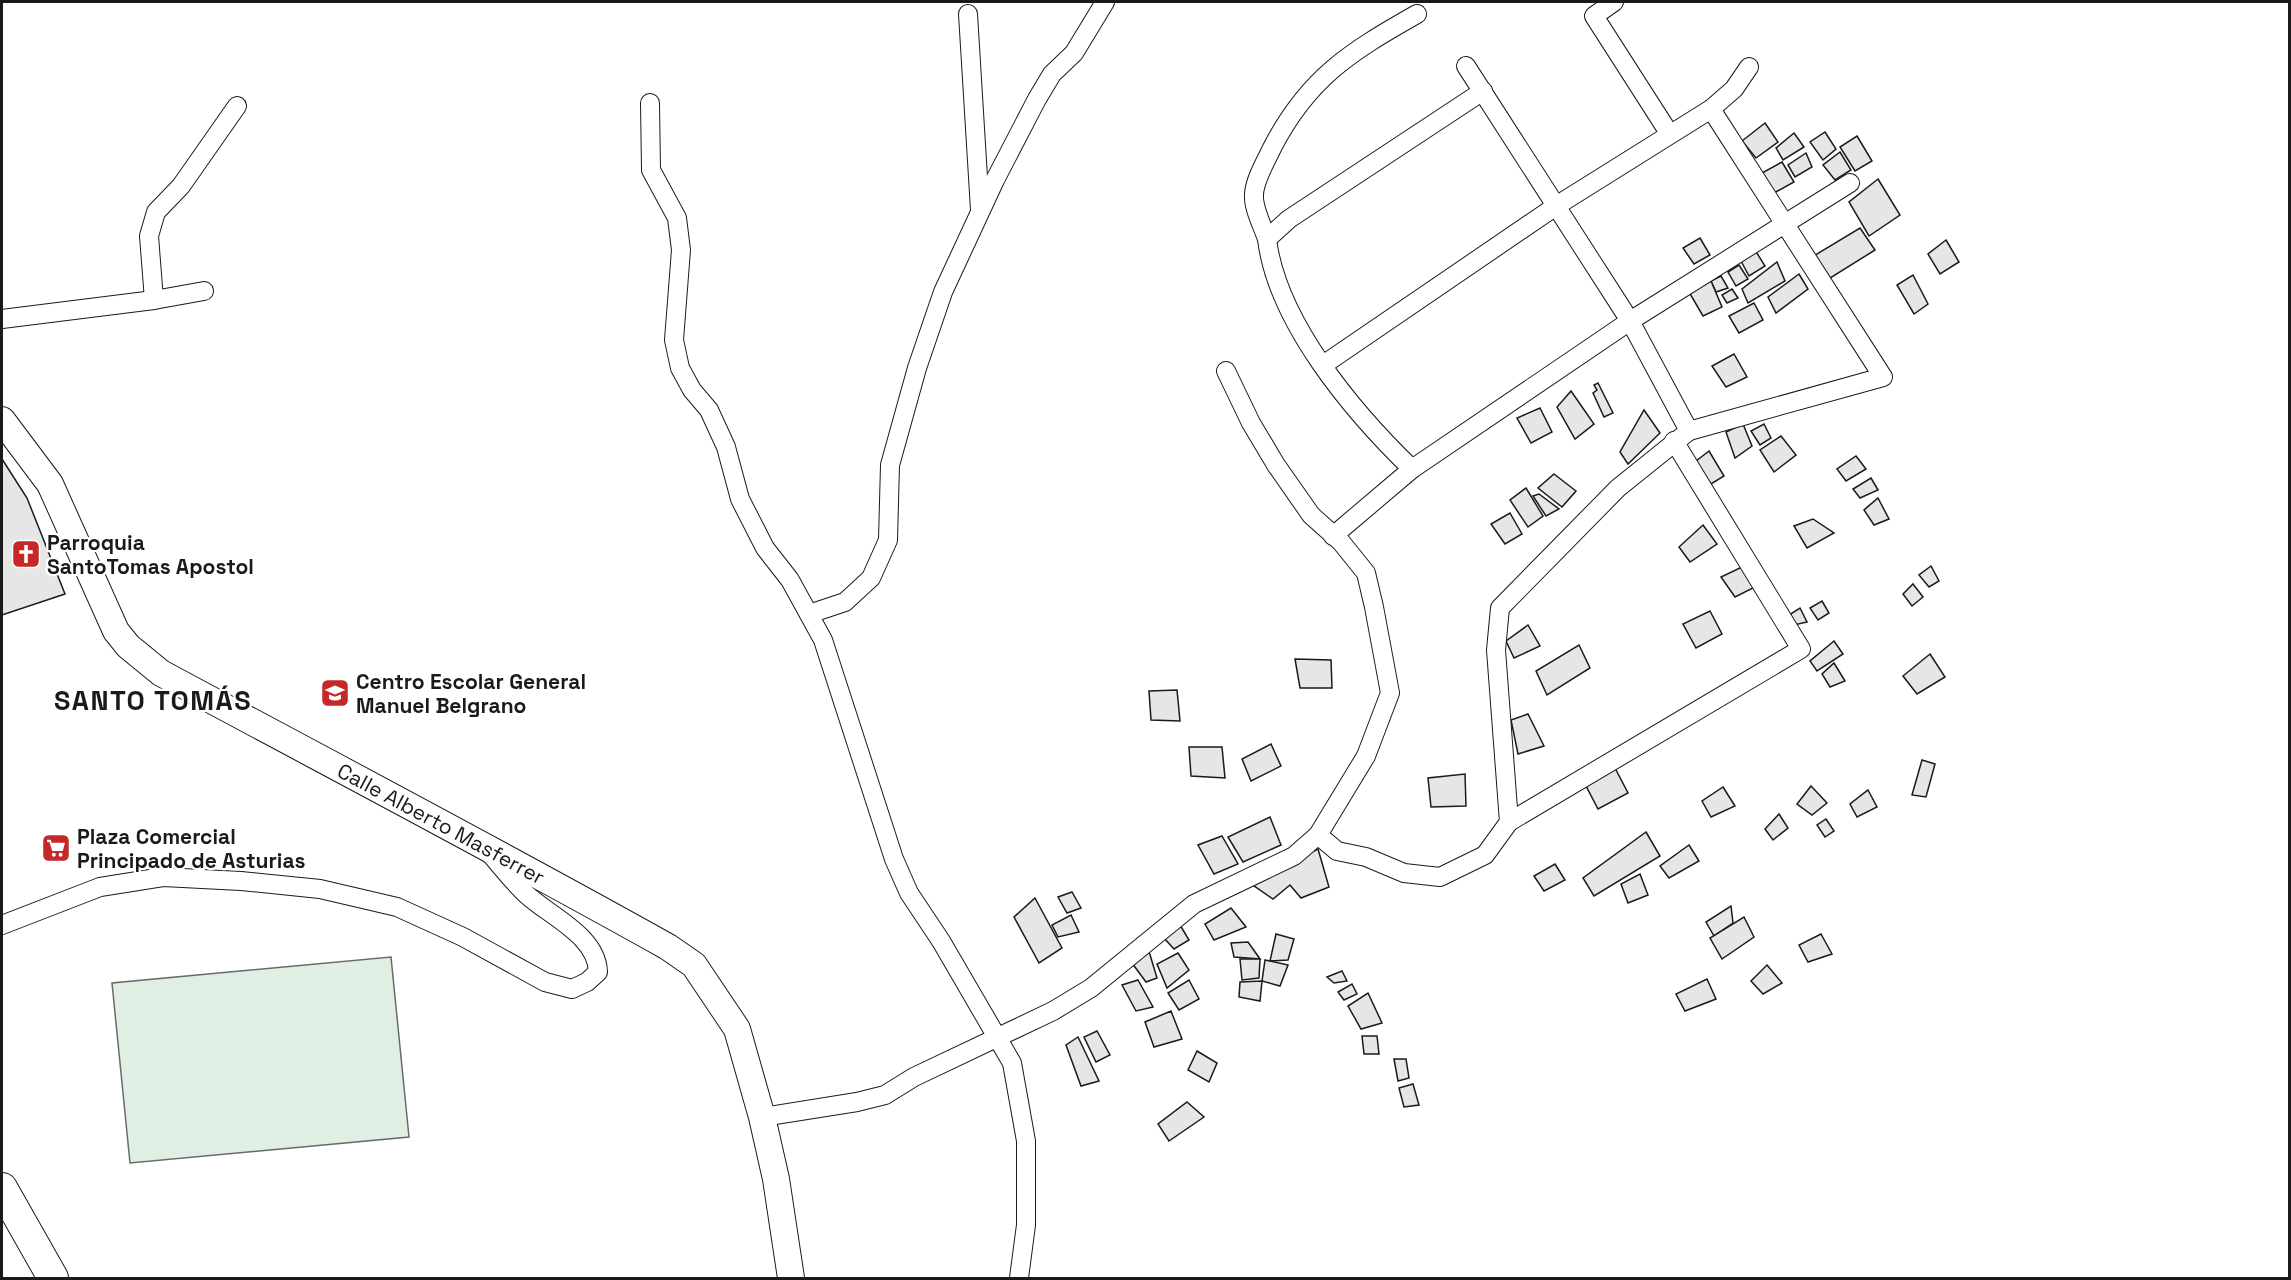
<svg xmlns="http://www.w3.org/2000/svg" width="2291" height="1280" viewBox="0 0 2291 1280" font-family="'Space Grotesk',sans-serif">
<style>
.green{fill:#e0efe3;stroke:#6a6a6a;stroke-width:1.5}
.building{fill:#e6e6e6;stroke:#1a1a1a;stroke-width:1.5}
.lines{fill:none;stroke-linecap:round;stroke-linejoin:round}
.minor-casing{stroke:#1a1a1a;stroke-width:20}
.secondary-casing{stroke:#1a1a1a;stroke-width:28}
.trunk-casing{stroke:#1a1a1a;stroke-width:32}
.minor{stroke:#fff;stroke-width:18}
.secondary{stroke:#fff;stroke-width:26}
.trunk{stroke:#fff;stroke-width:30}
.labels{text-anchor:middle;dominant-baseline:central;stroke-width:4.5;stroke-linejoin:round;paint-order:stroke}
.poi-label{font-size:21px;font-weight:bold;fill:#1a1a1a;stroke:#fff;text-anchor:start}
.street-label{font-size:21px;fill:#1a1a1a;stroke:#fff}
.district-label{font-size:27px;font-weight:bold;letter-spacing:1.5px;fill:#1a1a1a;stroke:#fff}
</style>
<rect width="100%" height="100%" fill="#fff"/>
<!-- green -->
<polygon class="green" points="391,957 409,1137 130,1163 112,983"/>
<!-- building -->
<g class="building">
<polygon points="1765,123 1778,142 1756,158 1742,141"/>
<polygon points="1825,132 1836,149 1823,160 1810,142"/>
<polygon points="1794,133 1804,147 1783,160 1776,148"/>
<polygon points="1857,136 1872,161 1855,171 1840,147"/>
<polygon points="1840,152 1851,170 1835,180 1823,165"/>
<polygon points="1806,153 1812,167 1795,177 1788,165"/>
<polygon points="1782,162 1794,182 1774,193 1762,173"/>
<polygon points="1878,179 1900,215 1869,236 1849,202"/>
<polygon points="1860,228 1875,250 1827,280 1812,257"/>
<polygon points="1700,238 1710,255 1694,264 1683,248"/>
<polygon points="1946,240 1959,262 1940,274 1928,254"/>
<polygon points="1755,250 1765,266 1749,276 1741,261"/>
<polygon points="1777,262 1785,281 1748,303 1742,289"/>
<polygon points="1739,265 1748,279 1736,286 1728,272"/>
<polygon points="1799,274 1808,289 1776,313 1768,297"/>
<polygon points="1913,275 1928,304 1914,314 1897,285"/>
<polygon points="1721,276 1728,288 1716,292 1711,281"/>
<polygon points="1711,281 1722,307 1703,316 1689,292"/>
<polygon points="1732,289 1738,298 1727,303 1722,295"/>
<polygon points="1754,303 1763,320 1739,333 1729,316"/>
<polygon points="1734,354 1747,377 1726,387 1712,366"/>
<polygon points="1598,383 1613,413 1604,417 1593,393 1597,390 1594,385"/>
<polygon points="1571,391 1594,424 1575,439 1557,407"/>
<polygon points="1540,408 1552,432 1531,443 1517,418"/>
<polygon points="1644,410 1660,433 1628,464 1620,452"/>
<polygon points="1743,424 1752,446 1735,458 1726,432"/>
<polygon points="1764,424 1771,438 1760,445 1751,431"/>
<polygon points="1781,436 1796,455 1774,472 1760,450"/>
<polygon points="1709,451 1724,476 1706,487 1691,465"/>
<polygon points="1856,456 1866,469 1846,481 1837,469"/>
<polygon points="2,459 27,498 65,594 2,615"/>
<polygon points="1554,474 1576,491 1562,507 1538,488"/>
<polygon points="1871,478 1878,490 1860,498 1853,489"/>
<polygon points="1526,488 1543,516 1528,527 1510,500"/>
<polygon points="1539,494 1559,509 1546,516 1533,496"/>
<polygon points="1878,498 1889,519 1874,525 1864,510"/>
<polygon points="1510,513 1522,534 1505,544 1491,524"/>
<polygon points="1813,519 1834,533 1807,548 1794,526"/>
<polygon points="1703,525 1717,544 1690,562 1679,547"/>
<polygon points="1746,565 1757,586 1735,597 1721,577"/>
<polygon points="1931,566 1939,581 1929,587 1919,575"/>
<polygon points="1913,584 1923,597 1912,606 1903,594"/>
<polygon points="1822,601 1829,613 1818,620 1810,608"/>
<polygon points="1800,608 1807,622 1794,625 1789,615"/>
<polygon points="1710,611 1722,634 1696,648 1683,624"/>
<polygon points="1528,625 1540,646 1514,658 1506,641"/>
<polygon points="1834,641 1843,654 1817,671 1810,661"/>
<polygon points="1579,645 1590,668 1547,695 1536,671"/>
<polygon points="1930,654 1945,677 1917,694 1903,676"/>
<polygon points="1295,659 1331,660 1332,688 1300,688"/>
<polygon points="1834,663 1845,681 1830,687 1822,674"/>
<polygon points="1177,690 1180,721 1151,720 1149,691"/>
<polygon points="1528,714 1544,746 1518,754 1511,720"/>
<polygon points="1271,744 1281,766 1251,781 1242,759"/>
<polygon points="1189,747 1222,747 1225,778 1191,776"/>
<polygon points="1922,760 1935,764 1926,797 1912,795"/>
<polygon points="1615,768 1628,793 1598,809 1585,784"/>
<polygon points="1465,774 1466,806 1431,807 1428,778"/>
<polygon points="1811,786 1827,803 1812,815 1797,804"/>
<polygon points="1723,787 1735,806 1711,817 1702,801"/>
<polygon points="1868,790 1877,807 1857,817 1850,804"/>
<polygon points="1779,814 1788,828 1773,840 1765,829"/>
<polygon points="1270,817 1281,845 1243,862 1228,837"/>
<polygon points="1826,819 1834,831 1825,837 1817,825"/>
<polygon points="1646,832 1660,856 1594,896 1583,878"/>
<polygon points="1222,836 1238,864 1214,874 1198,845"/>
<polygon points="1689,845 1699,861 1669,878 1660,866"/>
<polygon points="1318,849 1329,887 1301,898 1290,885 1273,899 1250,883"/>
<polygon points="1555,864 1565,880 1544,891 1534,876"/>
<polygon points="1640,874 1648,895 1628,903 1621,884"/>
<polygon points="1072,892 1081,908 1067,913 1058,897"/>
<polygon points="1035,898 1062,948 1039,963 1014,917"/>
<polygon points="1731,906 1733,923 1714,936 1706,922"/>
<polygon points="1231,908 1246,927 1214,940 1205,924"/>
<polygon points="1071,915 1079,932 1058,937 1052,925"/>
<polygon points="1744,917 1754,937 1722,959 1710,938"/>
<polygon points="1180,925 1189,940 1174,949 1164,938"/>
<polygon points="1276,934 1294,939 1288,960 1270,961"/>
<polygon points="1821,934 1832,954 1808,962 1799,945"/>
<polygon points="1248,942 1260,959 1234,957 1231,943"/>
<polygon points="1148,948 1157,978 1146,982 1132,963"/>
<polygon points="1178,953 1189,970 1167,988 1157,964"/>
<polygon points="1240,959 1260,959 1259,978 1242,980"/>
<polygon points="1265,960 1288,965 1280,986 1262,981"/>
<polygon points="1767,965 1782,983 1763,994 1751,981"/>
<polygon points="1342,971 1347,981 1334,983 1327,977"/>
<polygon points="1707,979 1716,999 1685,1011 1676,994"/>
<polygon points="1138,980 1153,1007 1136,1011 1122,985"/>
<polygon points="1189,980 1199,999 1179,1010 1168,993"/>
<polygon points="1262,981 1260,1001 1239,997 1240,982"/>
<polygon points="1352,984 1357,994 1344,1000 1338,992"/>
<polygon points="1368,993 1382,1023 1361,1029 1348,1006"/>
<polygon points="1171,1011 1182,1039 1154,1047 1145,1022"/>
<polygon points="1097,1031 1110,1055 1096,1062 1084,1037"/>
<polygon points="1362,1036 1377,1036 1379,1054 1364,1054"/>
<polygon points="1078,1037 1099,1081 1081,1086 1066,1045"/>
<polygon points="1197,1051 1217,1063 1209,1082 1188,1070"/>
<polygon points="1394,1059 1406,1059 1409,1078 1398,1081"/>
<polygon points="1413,1084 1419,1105 1404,1107 1399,1088"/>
<polygon points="1187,1102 1204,1117 1169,1141 1158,1124"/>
</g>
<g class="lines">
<!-- minor casing -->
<g class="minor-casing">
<g id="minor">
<polyline points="1614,2 1594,16 1669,133"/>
<polyline points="968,14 980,210"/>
<polyline points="650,103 651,170 677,218 681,250 674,340 680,368 692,390 709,410 726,447 740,499 765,548 790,580 823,640 894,859 909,893 941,941 1012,1063 1026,1141 1026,1225 1019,1278"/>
<path d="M1267,239c-4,-12 -14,-31 -13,-44 0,-14 12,-34 18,-47 36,-70 78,-96 145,-134"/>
<polyline points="154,300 149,236 156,212 181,186 237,106"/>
<polyline points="2,319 154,300 204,291"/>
<polyline points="1323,365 1556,206 1711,109 1734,89 1749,67"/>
<polyline points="1689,431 1883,377 1711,109"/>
<path d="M1412,469c-59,-57 -135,-147 -145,-230l22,-20 194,-128"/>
<polyline points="1333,536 1412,469 1630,321 1850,183"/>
<polyline points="809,614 845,602 871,578 888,540 890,465 917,368 943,292 995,180 1037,99 1052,74 1074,53 1105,2"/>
<polyline points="1509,822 1801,649 1674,441"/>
<polyline points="1318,835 1337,851 1366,857 1404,873 1440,877 1485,855 1509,822 1496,650 1500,608 1618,488 1689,431 1630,321 1466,66"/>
<path d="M2,925l98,-38 63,-10 78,4 79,8 77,18 66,30 82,45 27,7 15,-7 11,-10c-1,-36 -48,-56 -71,-77 -13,-12 -24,-26 -35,-39"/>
<polyline points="762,1117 857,1102 885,1095 914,1077 1053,1011 1091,988 1194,904 1294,856 1318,835 1366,756 1390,693 1374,607 1366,573 1341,542 1311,515 1276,465 1251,423 1226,371"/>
</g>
</g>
<!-- secondary casing -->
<g class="secondary-casing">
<g id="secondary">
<path id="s1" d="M2,420l48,64 66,147 12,15 33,27c169,91 339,180 507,274l26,18 43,64 25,88 14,62 15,99"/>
</g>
</g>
<!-- trunk casing -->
<g class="trunk-casing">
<polyline id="trunk" points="2,1188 53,1278"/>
</g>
<!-- minor -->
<use href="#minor" class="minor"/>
<!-- secondary -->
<use href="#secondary" class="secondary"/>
<!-- trunk -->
<use href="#trunk" class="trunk"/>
</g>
<!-- icons -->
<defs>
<g id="church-square" transform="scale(1.5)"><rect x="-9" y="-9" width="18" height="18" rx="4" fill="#c62828" stroke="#fff"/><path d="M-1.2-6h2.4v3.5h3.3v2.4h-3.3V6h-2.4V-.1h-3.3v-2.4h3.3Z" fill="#fff"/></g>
<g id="school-square" transform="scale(1.5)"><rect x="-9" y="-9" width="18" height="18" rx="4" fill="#c62828" stroke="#fff"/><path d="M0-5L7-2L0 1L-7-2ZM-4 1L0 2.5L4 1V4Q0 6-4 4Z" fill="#fff"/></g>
<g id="supermarket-square" transform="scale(1.5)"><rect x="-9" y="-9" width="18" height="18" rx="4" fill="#c62828" stroke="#fff"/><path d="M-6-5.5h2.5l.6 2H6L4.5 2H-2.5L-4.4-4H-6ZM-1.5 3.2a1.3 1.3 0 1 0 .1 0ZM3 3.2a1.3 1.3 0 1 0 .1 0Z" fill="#fff"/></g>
</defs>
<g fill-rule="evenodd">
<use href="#church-square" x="26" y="554"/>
<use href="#school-square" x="335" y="693"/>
<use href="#supermarket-square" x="56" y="848"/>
</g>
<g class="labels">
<!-- poi labels -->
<g class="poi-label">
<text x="47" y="542">Parroquia<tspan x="47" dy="24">SantoTomas Apostol</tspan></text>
<text x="356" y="681">Centro Escolar General<tspan x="356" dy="24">Manuel Belgrano</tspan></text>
<text x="77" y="836">Plaza Comercial<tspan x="77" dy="24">Principado de Asturias</tspan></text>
</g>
<!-- street labels -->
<g class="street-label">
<text stroke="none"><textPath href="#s1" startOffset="621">Calle Alberto Masferrer</textPath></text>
</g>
<!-- district labels -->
<g class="district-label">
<text x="153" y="700">SANTO TOMÁS</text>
</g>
</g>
<!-- border -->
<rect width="2291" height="1280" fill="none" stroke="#1a1a1a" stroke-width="6"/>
</svg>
